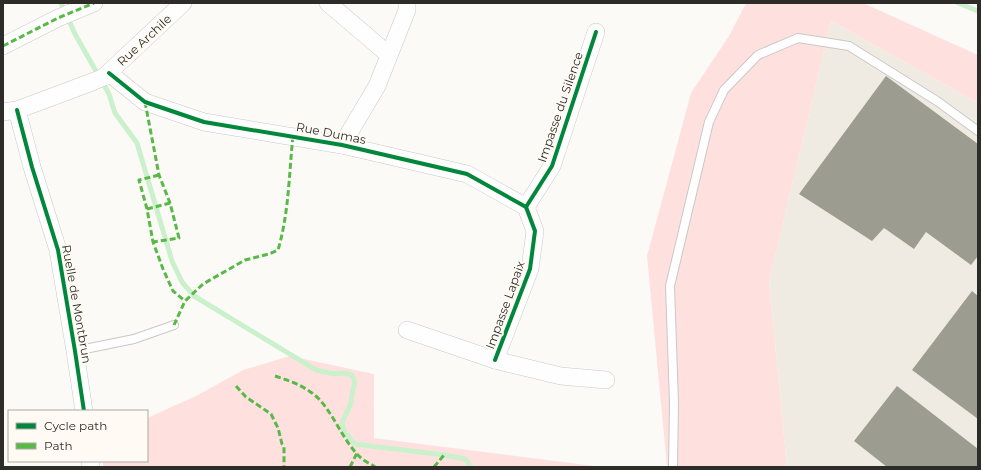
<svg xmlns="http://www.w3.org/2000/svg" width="981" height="470" viewBox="0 0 981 470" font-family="Montserrat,sans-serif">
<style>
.built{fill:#efebe2}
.green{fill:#fee1df}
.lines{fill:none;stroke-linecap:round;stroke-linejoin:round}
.stream{stroke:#cbf0cc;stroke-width:5}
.building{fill:#9c9d90}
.service-casing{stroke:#cac8c6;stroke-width:10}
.minor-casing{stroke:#cac8c6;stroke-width:18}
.service{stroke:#fffefe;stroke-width:8}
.minor{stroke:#fffefe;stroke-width:17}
.quiet{stroke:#58b947;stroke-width:3;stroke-dasharray:6 3;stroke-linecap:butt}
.cycleway-casing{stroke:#fffbf4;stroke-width:6}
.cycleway{stroke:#00873e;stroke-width:4}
.labels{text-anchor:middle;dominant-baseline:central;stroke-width:4;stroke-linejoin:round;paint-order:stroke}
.street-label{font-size:12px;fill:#2d2c29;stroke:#fffbf4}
</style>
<rect width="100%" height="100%" fill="#fcfaf7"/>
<!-- built -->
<polygon class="built" points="831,21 978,103 978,467 787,467 769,282"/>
<!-- green -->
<g class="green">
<polygon points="746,3 863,3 978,55 978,103 831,21 769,282 787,467 667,467 647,256 691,93 729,36"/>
<polygon points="290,356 374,374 374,438 602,467 104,467 102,461 147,461 147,418 196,396 243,370"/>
</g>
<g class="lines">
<!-- stream -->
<g class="stream">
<polyline points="61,3 75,34 109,94 115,113 137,143 172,261 182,282 194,296 316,370 335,374 345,373 352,375 355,382 352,394 351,403 342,423 344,431 355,444 444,455 465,459 471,467"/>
<polyline points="958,3 978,11"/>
</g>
</g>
<!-- building -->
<g class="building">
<polygon points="886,76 978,144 978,256 971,265 926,232 914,249 884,228 872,241 799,194"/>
<polygon points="972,291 978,296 978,419 912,370"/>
<polygon points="897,386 978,449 978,467 887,467 854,441"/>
</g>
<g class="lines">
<!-- service casing -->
<g class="service-casing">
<g id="service">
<polyline points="75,351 134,339 174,325"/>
<polyline points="673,467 674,403 670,286 709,122 724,90 758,55 798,38 849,46 937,101 978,131"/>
</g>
</g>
<!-- minor casing -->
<g class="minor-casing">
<g id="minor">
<polyline points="328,3 389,55"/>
<polyline points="3,46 58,18 94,3"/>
<polyline points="109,73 145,102 204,122 342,145 467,174 526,207 535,231 530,269 495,360"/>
<polyline points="17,110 32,167 58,250 75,351 84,411"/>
<polyline points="3,112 17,110 92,82 104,77 183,3"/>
<polyline points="342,145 377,86 407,10 407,3"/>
<polyline points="526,207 552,166 596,32"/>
<polyline points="407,330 495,360 561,376 606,380"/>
<polyline points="90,461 91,467"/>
</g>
</g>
<!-- service -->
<use href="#service" class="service"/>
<!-- minor -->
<use href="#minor" class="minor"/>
<!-- quiet -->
<g class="quiet">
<polyline points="3,46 58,18 94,3"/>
<polyline points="145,102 159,175 170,203 179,238 153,242"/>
<polyline points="159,175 139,180 147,209 153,242 163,269 173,291 185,301"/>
<polyline points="147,209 170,203"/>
<path d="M174,325l11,-24 18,-17 42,-24 24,-6 9,-4c11,-37 11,-77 15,-114"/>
<path d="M275,376c16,5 32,11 44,23 16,17 25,44 43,60 4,3 9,5 13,8"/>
<polyline points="236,386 246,397 271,414 278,428 282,444 284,447 284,467"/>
<polyline points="350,467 357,453"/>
<polyline points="434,467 444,455"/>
</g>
<!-- cycleway casing -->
<g class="cycleway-casing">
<g id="cycleway">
<polyline points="109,73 145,102 204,122 342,145 467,174 526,207 535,231 530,269 495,360"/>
<polyline points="17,110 32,167 58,250 75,351 84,411"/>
<polyline points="526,207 552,166 596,32"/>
</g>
</g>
<!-- cycleway -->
<use href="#cycleway" class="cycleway"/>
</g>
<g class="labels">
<!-- street labels -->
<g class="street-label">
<text transform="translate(144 40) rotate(-43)">Rue Archile</text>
<text transform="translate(560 107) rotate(-71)">Impasse du Silence</text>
<text transform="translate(331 133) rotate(11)">Rue Dumas</text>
<text transform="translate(77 304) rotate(80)">Ruelle de Montbrun</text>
<text transform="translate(505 305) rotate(-70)">Impasse Lapaix</text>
</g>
</g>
<!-- border -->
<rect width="981" height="470" fill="none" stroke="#2d2c29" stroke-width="8"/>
<!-- legend -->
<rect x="8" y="410" width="140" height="52" fill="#fffbf4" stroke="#aba8a3"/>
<rect x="16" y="423" width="20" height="6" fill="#00873e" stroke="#aba8a3"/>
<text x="44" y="430" font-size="12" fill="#2d2c29">Cycle path</text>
<rect x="16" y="443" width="20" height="6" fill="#58b947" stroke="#aba8a3"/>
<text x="44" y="450" font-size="12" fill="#2d2c29">Path</text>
</svg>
